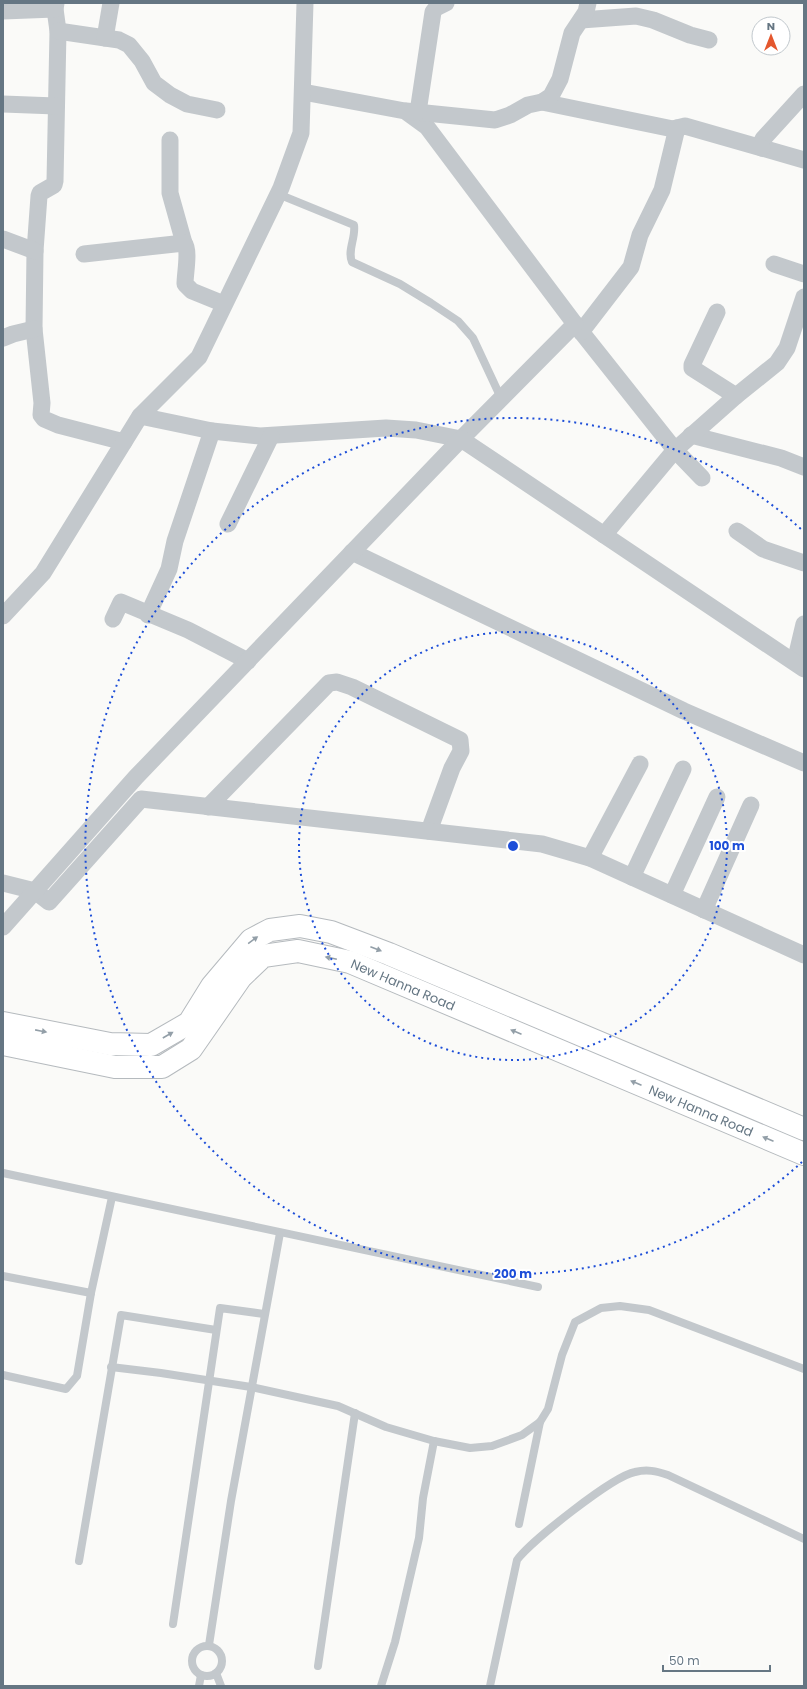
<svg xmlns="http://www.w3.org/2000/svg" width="807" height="1689" viewBox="0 0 807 1689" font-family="Poppins,sans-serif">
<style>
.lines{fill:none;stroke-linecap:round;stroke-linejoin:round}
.primary-casing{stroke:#b5babe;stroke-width:24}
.service{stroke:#c3c8cc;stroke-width:8}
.minor{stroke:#c3c8cc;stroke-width:17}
.primary{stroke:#fff;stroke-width:22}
.oneway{fill:#939fa8}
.ring{fill:none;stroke:#1d4ed8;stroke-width:2;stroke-dasharray:2 4}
.labels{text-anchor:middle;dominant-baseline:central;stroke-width:4;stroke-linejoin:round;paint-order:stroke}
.street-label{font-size:13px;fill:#657683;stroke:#fff}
.centre{fill:#1d4ed8;stroke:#fff;stroke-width:2}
.ring-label{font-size:12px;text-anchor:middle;font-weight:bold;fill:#1d4ed8;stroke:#fff;stroke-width:4;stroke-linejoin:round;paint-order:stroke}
</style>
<rect width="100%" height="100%" fill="#fafaf8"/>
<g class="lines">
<!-- primary casing -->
<g class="primary-casing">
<g id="primary">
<polyline points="3,1023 110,1044 151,1045 189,1023 212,986 251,940 270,930 300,926 331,932 389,954 804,1129"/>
<polyline points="3,1044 115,1067 162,1067 191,1049 241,977 263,956 298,951 350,962 804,1154"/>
</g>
</g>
<!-- service -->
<g class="service">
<path d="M278,194l76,31c2,13 -7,25 -2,37l48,22 31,19 27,18 15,17 28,60"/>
<polyline points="3,1173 538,1287"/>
<polyline points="3,1276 91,1293"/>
<polyline points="111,1367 161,1373 251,1387 338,1406 386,1427 434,1441 470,1448 492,1446 522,1435 540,1422 548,1409 562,1355 575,1322 601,1308 620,1306 649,1310 804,1369"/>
<polyline points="3,1375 66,1389 77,1376 91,1293 112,1197"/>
<polyline points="519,1524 540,1422"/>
<polyline points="79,1561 121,1315 216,1330"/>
<polyline points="173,1624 220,1308 264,1314"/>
<polyline points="209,1645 231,1501 280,1233"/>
<circle cx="207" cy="1661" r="15"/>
<polyline points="318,1666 355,1413"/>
<polyline points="216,1673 221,1686"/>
<polyline points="199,1686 201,1675"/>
<polyline points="381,1686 395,1642 419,1538 423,1498 434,1441"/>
<path d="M490,1686l27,-126c14,-19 96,-84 118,-88 12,-3 21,-1 33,3l136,64"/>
</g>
<!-- minor -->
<g class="minor">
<polyline points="56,3 55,9 58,31 55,181 54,185 40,193 39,196 35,251 34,329 42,403 41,415 44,419 58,425 124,442"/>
<polyline points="3,11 55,9"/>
<polyline points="581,20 636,16 653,20 690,35 709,40"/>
<polyline points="58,31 119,40 129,45 142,61 154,83 170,95 187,104 217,110"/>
<polyline points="105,38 111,3"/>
<polyline points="303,92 405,111 427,127 575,324 675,450 702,478"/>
<polyline points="804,94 763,139 761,143 762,148 804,160"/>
<polyline points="542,102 673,129 685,126 762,148"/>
<polyline points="3,104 56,106"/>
<polyline points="406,111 495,120 510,115 528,105 542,102 551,96 560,79 572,33 586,12 588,3"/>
<polyline points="418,112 433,12 436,8 446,3"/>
<polyline points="170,140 170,193 184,243"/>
<polyline points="3,239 35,251"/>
<path d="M84,254l100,-11c6,7 1,30 1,41l7,7 32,13"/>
<polyline points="774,264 804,274"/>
<polyline points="717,312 692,365 692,368 736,396"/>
<polyline points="581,332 631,267 640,235 662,190 677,128"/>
<polyline points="3,338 13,334 34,329"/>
<polyline points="140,416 212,431 260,436 386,428 416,430 461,439 575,324"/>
<polyline points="691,435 781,458 804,467"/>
<polyline points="228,524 271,436"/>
<polyline points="737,531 763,549 804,563"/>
<polyline points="604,535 675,450 736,396 777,363 787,348 804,297"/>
<polyline points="352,552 684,711 804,763"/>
<polyline points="148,615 169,569 175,541 212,431"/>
<polyline points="3,616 43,573 140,416 199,357 281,188 301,133 305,3"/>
<polyline points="113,619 121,602 188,630 248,661"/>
<polyline points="795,662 804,624"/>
<polyline points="208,807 329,683 337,682 352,687 460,740 461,751 452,768 429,831"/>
<polyline points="590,858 640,764"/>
<polyline points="632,877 683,769"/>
<polyline points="3,883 35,891 49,902 141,799 542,844 590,858 804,955"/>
<polyline points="672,895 717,797"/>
<polyline points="704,910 751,805"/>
<polyline points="3,927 136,777 461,439 804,669"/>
</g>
<!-- primary -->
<use href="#primary" class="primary"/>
</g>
<!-- one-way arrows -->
<defs><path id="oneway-solid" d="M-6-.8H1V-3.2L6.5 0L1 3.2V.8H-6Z"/></defs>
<g class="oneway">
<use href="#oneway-solid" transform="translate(253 940) rotate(-36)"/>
<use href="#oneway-solid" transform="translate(376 949) rotate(21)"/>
<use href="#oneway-solid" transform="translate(331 958) rotate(-168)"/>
<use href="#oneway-solid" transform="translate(41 1031) rotate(11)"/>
<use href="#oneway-solid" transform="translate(516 1032) rotate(-157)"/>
<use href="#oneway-solid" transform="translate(168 1035) rotate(-30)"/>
<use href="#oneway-solid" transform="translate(636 1083) rotate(-157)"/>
<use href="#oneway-solid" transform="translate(768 1139) rotate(-157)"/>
</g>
<!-- distance rings -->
<g class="ring">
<circle cx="513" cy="846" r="214"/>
<path d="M802 1162A428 428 0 1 1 802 530"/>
</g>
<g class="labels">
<!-- street labels -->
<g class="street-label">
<text transform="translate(403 985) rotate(23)">New Hanna Road</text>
<text transform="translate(701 1111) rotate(23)">New Hanna Road</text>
</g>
</g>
<circle cx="513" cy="846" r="6" class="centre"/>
<g class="ring-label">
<text x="727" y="850">100 m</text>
<text x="513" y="1278">200 m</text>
</g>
<!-- border -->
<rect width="807" height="1689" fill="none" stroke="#657683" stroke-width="8"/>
<!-- north arrow -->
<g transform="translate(771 36)"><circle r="19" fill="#ffffff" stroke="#c1c8cd"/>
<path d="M0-3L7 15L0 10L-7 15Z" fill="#e4572e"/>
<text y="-6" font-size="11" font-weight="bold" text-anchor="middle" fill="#657683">N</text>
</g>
<!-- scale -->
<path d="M663 1665v6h107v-6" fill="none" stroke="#657683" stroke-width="2"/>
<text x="669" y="1665" font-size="12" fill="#657683" stroke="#ffffff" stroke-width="3" paint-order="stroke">50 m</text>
</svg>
